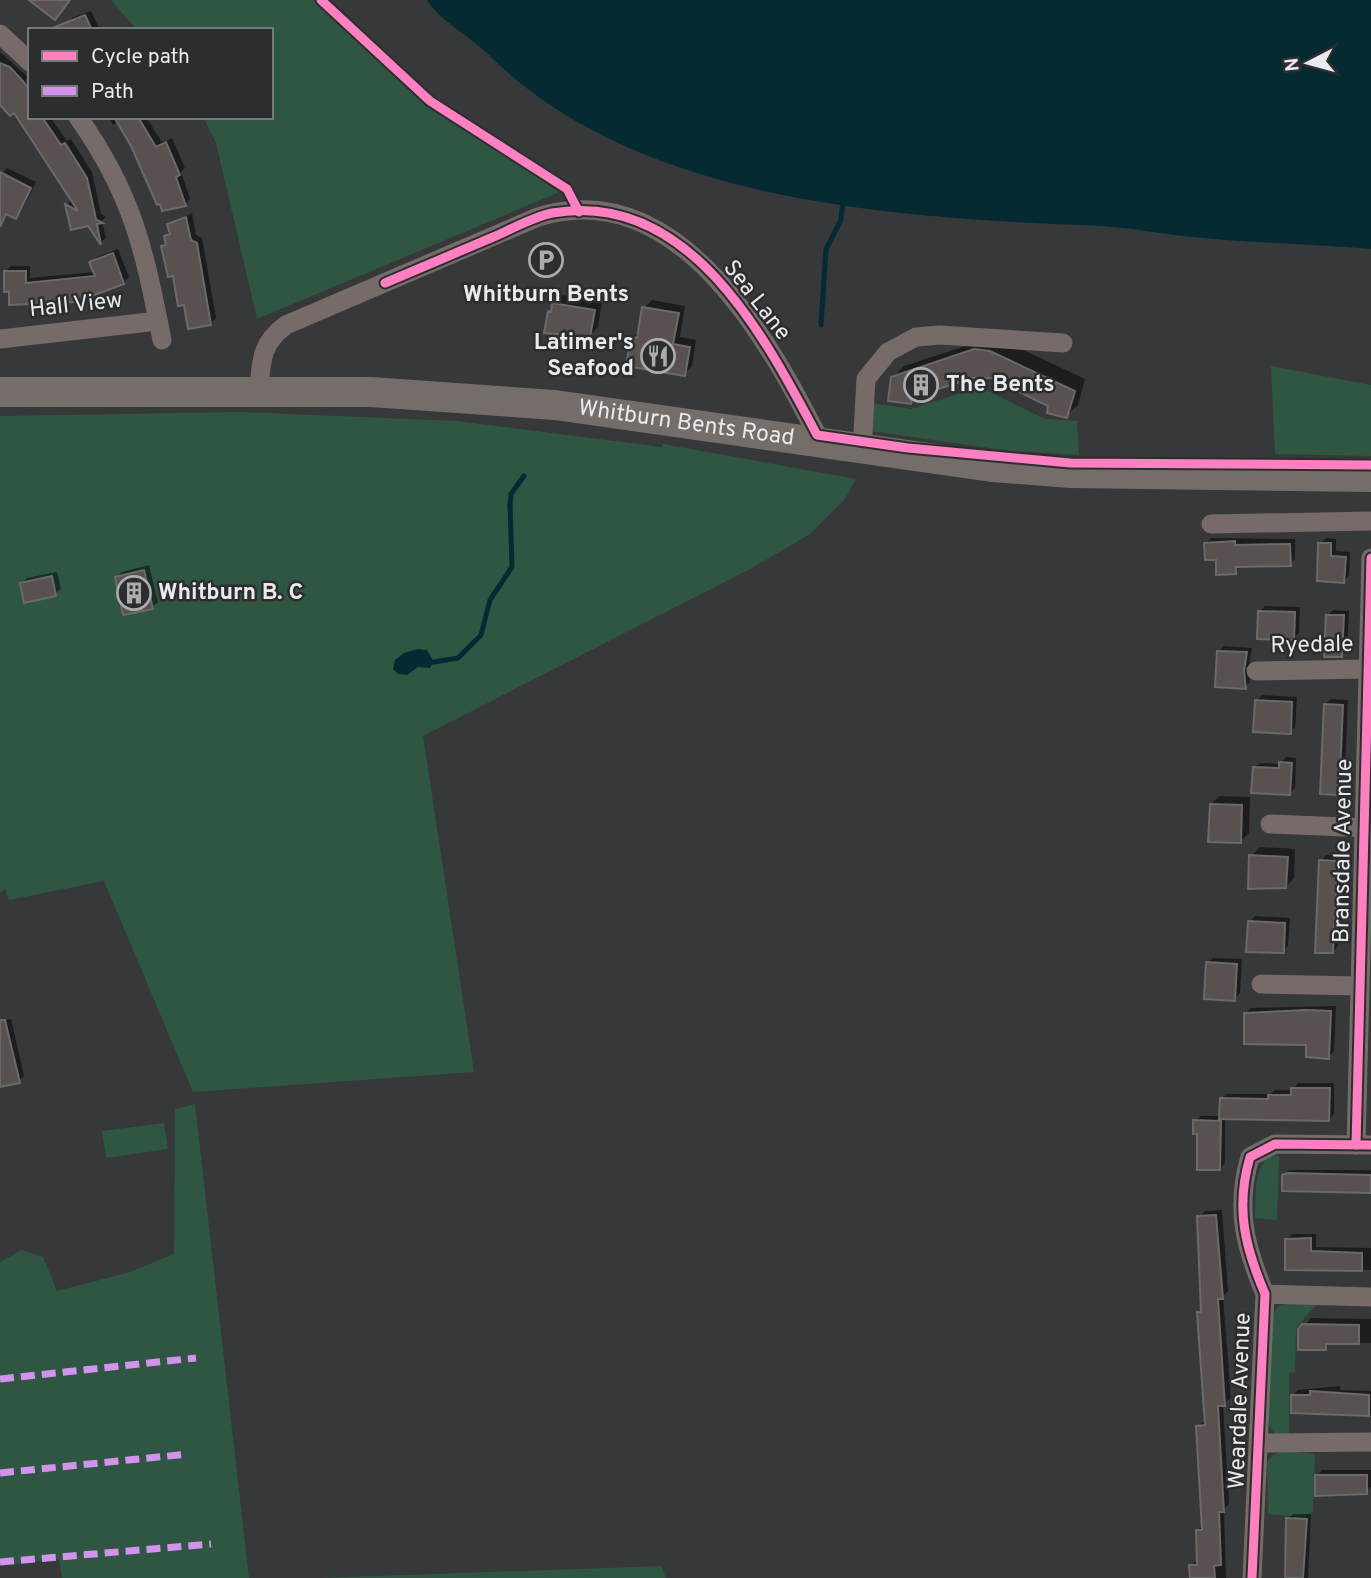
<svg xmlns="http://www.w3.org/2000/svg" width="1371" height="1578" viewBox="0 0 1371 1578" font-family="Overpass,sans-serif">
<style>
.green{fill:#2f5643}
.water{fill:#062a32}
.shadow{fill:#0007}
.lines{fill:none;stroke-linecap:round;stroke-linejoin:round}
.stream{stroke:#062a32;stroke-width:5}
.building{fill:#595050;stroke:#6a6a6a;stroke-width:2}
.minor{stroke:#766b68;stroke-width:19}
.primary{stroke:#756d6a;stroke-width:30}
.quiet{stroke:#d193ec;stroke-width:7;stroke-dasharray:14 7;stroke-linecap:butt}
.cycleway-casing{stroke:#2c2d2f;stroke-width:13}
.cycleway{stroke:#ff80c0;stroke-width:9}
.labels{text-anchor:middle;dominant-baseline:central;stroke-width:5;stroke-linejoin:round;paint-order:stroke}
.poi-label{font-size:23px;font-weight:bold;fill:#e9eaec;stroke:#2c2d2f;text-anchor:start}
.street-label{font-size:23px;fill:#e9eaec;stroke:#2c2d2f}
</style>
<rect width="100%" height="100%" fill="#373839"/>
<!-- green -->
<g class="green">
<polygon points="111,0 321,0 430,101 567,189 257,319 216,143 203,117 271,117 271,30 137,30"/>
<polygon points="1271,366 1371,385 1371,456 1275,454"/>
<polygon points="980,387 1045,419 1077,421 1079,455 1011,451 870,431 872,403 911,409"/>
<polygon points="241,412 457,421 662,447 663,444 856,479 845,499 810,534 752,568 423,736 474,1072 193,1092 104,881 9,900 5,889 0,893 0,416"/>
<polygon points="195,1104 249,1578 62,1578 59,1559 0,1566 0,1262 22,1250 43,1257 57,1291 130,1272 174,1254 175,1109"/>
<polygon points="164,1123 168,1149 106,1158 102,1131"/>
<path d="M1269,1156h10l-2,64 -22,-2c1,-21 -2,-47 14,-62z"/>
<polygon points="1290,1302 1317,1304 1296,1328 1295,1372 1289,1373 1289,1438 1278,1439 1267,1422 1272,1316 1278,1307"/>
<polygon points="1283,1451 1315,1454 1313,1511 1306,1517 1268,1514 1267,1462 1273,1455"/>
<polygon points="661,1566 666,1578 320,1578"/>
</g>
<!-- water -->
<g class="water">
<path d="M427,0h944v249c-60,-5 -120,-6 -179,-12 -30,-3 -60,-9 -90,-11 -200,-8 -462,-21 -612,-170 -20,-20 -48,-33 -63,-56z"/>
<polygon points="418,649 427,650 434,662 430,668 418,667 407,675 398,674 393,669 395,660 404,653"/>
</g>
<!-- shadow -->
<g class="shadow">
<polygon points="91,11 100,30 69,30 67,24 72,18"/>
<polygon points="0,52 28,77 25,80 30,87 30,99 0,102"/>
<polygon points="30,117 50,117 67,141 71,139 92,172 101,214 106,217 102,221 106,238 101,242 88,224 72,228 67,205 73,199"/>
<polygon points="108,117 146,117 162,142 172,138 185,168 181,172 190,199 185,204 133,145 118,122 113,125"/>
<polygon points="7,168 36,182 21,212 16,217 8,213 0,229 0,176"/>
<polygon points="192,213 196,235 202,238 216,318 211,324 185,303 163,247 167,243 165,236 171,231 169,225"/>
<polygon points="118,249 129,277 123,283 11,290 6,271 11,266 30,266 30,278 95,272 91,262 97,257"/>
<polygon points="563,295 602,302 598,327 590,336 549,312"/>
<polygon points="652,300 685,306 680,337 696,340 692,366 684,374 632,338 640,330 644,308"/>
<polygon points="987,339 1002,340 1085,379 1078,405 1066,416 991,377 973,377 919,393 910,402 892,378 904,366"/>
<polygon points="1211,538 1295,539 1295,559 1290,564 1240,567 1235,572 1217,558 1206,543"/>
<polygon points="1326,538 1336,539 1336,551 1350,552 1349,575 1344,581 1320,544"/>
<polygon points="149,565 158,602 152,607 117,577 122,572"/>
<polygon points="57,572 61,589 55,594 22,584 27,578"/>
<polygon points="1265,606 1300,607 1299,633 1293,639 1260,611"/>
<polygon points="1333,610 1349,611 1347,650 1342,655 1328,615"/>
<polygon points="1224,646 1252,648 1249,664 1250,682 1245,687 1218,652"/>
<polygon points="1262,695 1297,697 1295,727 1290,732 1256,701"/>
<polygon points="1331,699 1348,700 1344,788 1339,793 1325,704"/>
<polygon points="1286,757 1296,758 1295,788 1290,793 1254,768 1260,763 1280,764"/>
<polygon points="1220,796 1250,797 1249,833 1240,842 1211,804"/>
<polygon points="1260,847 1295,849 1294,878 1286,887 1251,856"/>
<polygon points="1326,855 1342,856 1338,946 1333,952 1321,861"/>
<polygon points="1255,916 1290,918 1288,946 1283,951 1249,922"/>
<polygon points="1213,958 1242,959 1240,993 1235,999 1207,963"/>
<polygon points="1336,1006 1334,1051 1329,1057 1308,1043 1246,1013 1251,1008"/>
<polygon points="11,1019 24,1076 19,1081 0,1086 0,1022"/>
<polygon points="1298,1083 1334,1083 1334,1114 1329,1120 1225,1118 1225,1163 1220,1169 1195,1121 1201,1116 1221,1116 1221,1099 1227,1094 1271,1094 1275,1090 1292,1090"/>
<polygon points="1289,1170 1371,1170 1371,1191 1284,1175"/>
<polygon points="1222,1210 1228,1291 1223,1296 1231,1398 1223,1404 1229,1504 1224,1509 1226,1578 1192,1578 1191,1566 1197,1560 1197,1531 1203,1525 1198,1426 1206,1420 1199,1313 1203,1309 1199,1217 1205,1211"/>
<polygon points="1292,1234 1316,1234 1316,1247 1371,1248 1371,1270 1287,1268 1287,1239"/>
<polygon points="1311,1318 1371,1319 1371,1343 1331,1342 1325,1348 1300,1330"/>
<polygon points="1340,1386 1340,1390 1371,1391 1371,1414 1293,1411 1293,1395 1298,1390"/>
<polygon points="1322,1470 1371,1470 1371,1487 1366,1492 1317,1475"/>
<polygon points="1293,1514 1311,1514 1308,1578 1283,1578 1287,1573 1288,1519"/>
</g>
<g class="lines">
<!-- stream -->
<g class="stream">
<polyline points="821,325 826,249 841,220 843,199"/>
<polyline points="510,506 511,494 524,476"/>
<polyline points="434,662 458,658 481,635 490,600 512,567 510,504"/>
</g>
</g>
<!-- building -->
<g class="building">
<polygon points="29,0 70,0 55,20"/>
<polygon points="85,15 92,30 50,30 50,29"/>
<polygon points="0,63 10,67 30,89 30,117 42,117 61,145 65,143 87,178 96,219 103,223 97,224 101,245 88,226 71,230 65,204 78,211 14,113 10,116 0,105"/>
<polygon points="114,117 138,117 156,147 166,142 180,175 176,177 186,206 162,211 160,204 157,205 131,146"/>
<polygon points="0,172 31,188 16,219 6,214 0,227"/>
<polygon points="186,217 191,240 197,243 211,325 188,329 184,305 178,306 173,276 168,277 161,246 166,245 164,236 170,234 167,224"/>
<polygon points="113,253 124,284 76,302 9,305 9,292 4,292 4,271 26,271 26,283 95,276 89,262"/>
<polygon points="552,303 595,310 590,337 544,333 548,311 551,312"/>
<polygon points="642,307 679,313 673,344 690,347 685,376 626,366 631,337 637,338"/>
<polygon points="974,349 990,351 1075,391 1067,418 1047,413 1048,406 991,378 973,378 912,397 911,404 888,401 891,377"/>
<polygon points="1235,541 1235,545 1290,544 1291,566 1236,567 1236,574 1216,575 1216,560 1205,560 1204,543"/>
<polygon points="1318,543 1331,543 1331,556 1346,557 1344,583 1317,581"/>
<polygon points="144,570 153,609 123,615 115,577"/>
<polygon points="52,576 56,596 24,603 20,583"/>
<polygon points="1258,611 1295,612 1294,640 1257,639"/>
<polygon points="1326,615 1344,615 1342,657 1324,657"/>
<polygon points="1217,651 1247,652 1244,671 1246,689 1215,687"/>
<polygon points="1255,700 1292,702 1291,734 1253,732"/>
<polygon points="1324,704 1343,705 1339,795 1320,794"/>
<polygon points="1279,762 1292,763 1290,795 1251,793 1253,767 1279,768"/>
<polygon points="1210,804 1242,805 1241,843 1208,842"/>
<polygon points="1249,855 1288,857 1286,888 1248,889"/>
<polygon points="1319,860 1338,861 1333,953 1315,953"/>
<polygon points="1248,921 1285,923 1284,953 1246,952"/>
<polygon points="1206,962 1237,964 1235,1001 1204,999"/>
<polygon points="1306,1010 1331,1011 1329,1059 1306,1057 1306,1045 1244,1044 1244,1013"/>
<polygon points="0,1020 5,1020 20,1083 0,1087"/>
<polygon points="1291,1088 1330,1088 1329,1121 1219,1119 1220,1098 1268,1099 1268,1095 1291,1095"/>
<polygon points="1193,1120 1221,1121 1220,1170 1197,1170 1197,1134 1193,1134"/>
<polygon points="1288,1173 1371,1175 1371,1193 1282,1191 1282,1175"/>
<polygon points="1216,1215 1223,1299 1218,1299 1225,1406 1218,1406 1224,1512 1219,1512 1221,1565 1214,1566 1215,1578 1190,1578 1189,1565 1197,1565 1196,1530 1202,1530 1196,1426 1205,1425 1197,1312 1201,1312 1197,1216"/>
<polygon points="1311,1238 1311,1251 1362,1253 1362,1271 1285,1270 1285,1239"/>
<polygon points="1302,1324 1359,1325 1359,1344 1326,1344 1326,1350 1298,1350 1298,1329"/>
<polygon points="1310,1391 1369,1395 1369,1416 1291,1413 1291,1395 1310,1395"/>
<polygon points="1315,1475 1367,1475 1367,1494 1315,1496"/>
<polygon points="1286,1518 1307,1519 1303,1578 1285,1578"/>
</g>
<g class="lines">
<!-- minor -->
<g class="minor">
<polyline points="0,34 30,62"/>
<path d="M78,117c55,78 66,132 84,223"/>
<polyline points="0,339 158,321"/>
<path d="M259,393c2,-31 1,-49 27,-68l252,-108c141,-44 233,126 284,228"/>
<polyline points="862,451 866,379 888,352 916,337 940,335 1063,343"/>
<polyline points="1211,524 1371,521"/>
<polyline points="1256,671 1368,669"/>
<polyline points="1270,824 1371,828"/>
<polyline points="1261,984 1360,986"/>
<polyline points="1356,1145 1371,558"/>
<polyline points="1265,1294 1371,1297"/>
<polyline points="1258,1443 1371,1442"/>
<path d="M1252,1578l13,-284c-20,-47 -30,-86 -15,-137l25,-13 96,1"/>
</g>
<!-- primary -->
<path class="primary" id="s1" d="M0,392h371l184,13 437,62 79,6 300,4"/>
<!-- quiet -->
<g class="quiet">
<polyline points="0,1379 196,1358"/>
<polyline points="0,1473 188,1454"/>
<polyline points="0,1562 211,1544"/>
</g>
<!-- cycleway casing -->
<g class="cycleway-casing">
<g id="cycleway">
<polyline points="321,0 430,101 567,189 579,212"/>
<path d="M385,283c38,-16 75,-32 113,-48 17,-8 36,-18 54,-22 136,-24 212,122 265,222l91,13 162,15 301,2"/>
<polyline points="1356,1145 1371,558"/>
<path d="M1252,1578l13,-284c-20,-47 -30,-86 -15,-137l25,-13 96,1"/>
</g>
</g>
<!-- cycleway -->
<use href="#cycleway" class="cycleway"/>
</g>
<!-- icons -->
<defs>
<g id="parking-ring" transform="scale(1.75)"><circle r="9.5" fill="#2c2d2f" stroke="#abacad" stroke-width="1.5"/><path d="M-3.5-5.5H1a3.5 3.5 0 0 1 0 7H-1V5.5H-3.5ZM-1-3.4V-.6H.8a1.4 1.4 0 0 0 0-2.8Z" fill="#abacad"/></g>
<g id="restaurant-ring" transform="scale(1.75)"><circle r="9.5" fill="#2c2d2f" stroke="#abacad" stroke-width="1.5"/><path d="M-5-6h1v4h1v-4h1v4h1v-4h1v5L-1.5 .5V6h-2V.5L-5-1ZM5-6V6H3V1.5H1.5Q1.5-4 5-6Z" fill="#abacad"/></g>
<g id="building-ring" transform="scale(1.75)"><circle r="9.5" fill="#2c2d2f" stroke="#abacad" stroke-width="1.5"/><path d="M-4-6H4V6H1V3H-1V6H-4ZM-2.5-4.3h1.7v1.8h-1.7ZM.8-4.3h1.7v1.8H.8ZM-2.5-1h1.7V.8h-1.7ZM.8-1h1.7V.8H.8Z" fill="#abacad"/></g>
</defs>
<g fill-rule="evenodd">
<use href="#parking-ring" x="546" y="260"/>
<use href="#restaurant-ring" x="658" y="356"/>
<use href="#building-ring" x="921" y="385"/>
<use href="#building-ring" x="134" y="593"/>
</g>
<g class="labels">
<!-- poi labels -->
<g class="poi-label">
<text x="546" y="295" text-anchor="middle">Whitburn Bents</text>
<text x="634" y="343" text-anchor="end">Latimer's<tspan x="634" dy="26">Seafood</tspan></text>
<text x="946" y="385">The Bents</text>
<text x="158" y="593">Whitburn B. C</text>
</g>
<!-- street labels -->
<g class="street-label">
<text transform="translate(756 301) rotate(52)">Sea Lane</text>
<text transform="translate(76 306) rotate(-6)">Hall View</text>
<text stroke="none"><textPath href="#s1" startOffset="688">Whitburn Bents Road</textPath></text>
<text transform="translate(1312 646) rotate(-1)">Ryedale</text>
<text transform="translate(1344 851) rotate(-89)">Bransdale Avenue</text>
<text transform="translate(1241 1401) rotate(-88)">Weardale Avenue</text>
</g>
</g>
<!-- legend -->
<rect x="28" y="28" width="245" height="91" fill="#2c2d2f" stroke="#78797b" stroke-width="2"/>
<rect x="42" y="51" width="35" height="10" fill="#ff80c0" stroke="#78797b" stroke-width="2"/>
<text x="91" y="63" font-size="21" fill="#e9eaec">Cycle path</text>
<rect x="42" y="86" width="35" height="10" fill="#d193ec" stroke="#78797b" stroke-width="2"/>
<text x="91" y="98" font-size="21" fill="#e9eaec">Path</text>
<!-- north arrow -->
<g transform="translate(1308 63) rotate(264)" stroke="#2c2d2f" stroke-width="5" paint-order="stroke">
<path d="M0-5L12 26L0 18L-12 26Z" fill="#e9eaec"/>
<text y="-10" font-size="19" font-weight="bold" text-anchor="middle" fill="#e9eaec">N</text>
</g>
</svg>
